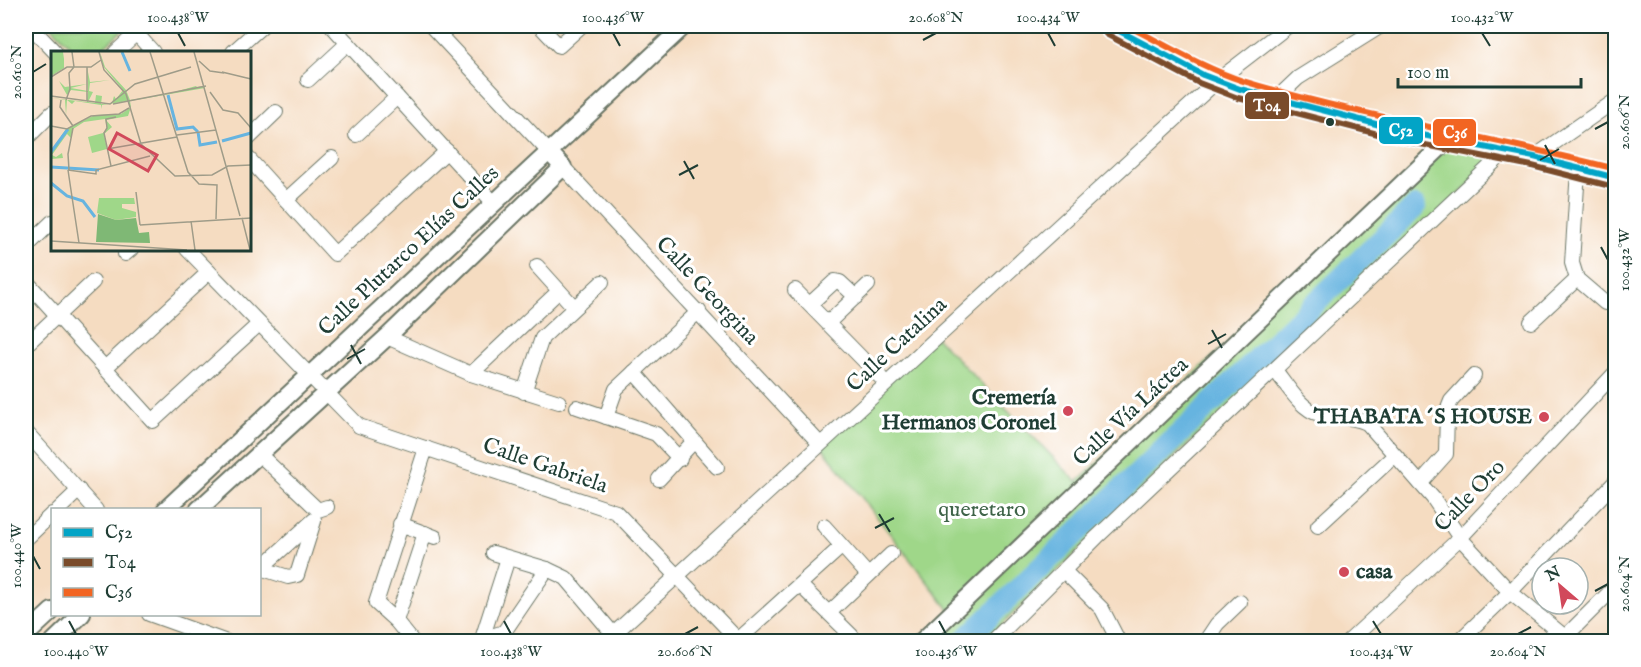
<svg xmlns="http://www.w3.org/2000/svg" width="1641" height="667" viewBox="0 0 1641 667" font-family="'IM FELL English',serif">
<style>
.green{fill:#9fd789;stroke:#5f8a5e;stroke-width:1.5}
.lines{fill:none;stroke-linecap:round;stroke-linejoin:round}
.river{stroke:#66b4e0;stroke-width:22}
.minor-casing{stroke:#6a7565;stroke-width:16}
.tertiary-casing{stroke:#6a7565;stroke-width:20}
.secondary-casing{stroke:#6a7565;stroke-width:22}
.minor{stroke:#fff;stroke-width:14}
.tertiary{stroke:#fff;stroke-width:16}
.secondary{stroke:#fff;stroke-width:20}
.bus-1-casing{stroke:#fff;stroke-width:10}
.bus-2-casing{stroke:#fff;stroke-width:10}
.bus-3-casing{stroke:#fff;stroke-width:10}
.bus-1{stroke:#02a4c6;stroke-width:6}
.bus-2{stroke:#7a4b2a;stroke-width:6}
.bus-3{stroke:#f26522;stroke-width:6}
.ticks{fill:none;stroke:#1f3d34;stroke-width:2}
.bus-dot{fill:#1f3d34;stroke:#fff;stroke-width:2}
.poi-dot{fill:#d1495b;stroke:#fff;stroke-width:2}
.labels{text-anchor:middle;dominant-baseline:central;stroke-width:6;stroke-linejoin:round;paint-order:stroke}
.street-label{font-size:22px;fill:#1f3d34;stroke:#fff}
.poi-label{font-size:22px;font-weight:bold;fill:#1f3d34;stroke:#fff;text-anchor:end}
.park-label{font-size:22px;fill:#3f6449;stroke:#fff}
.inset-river{fill:none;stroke:#66b4e0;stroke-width:3}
.inset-road{fill:none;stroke:#9f9c89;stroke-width:1.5}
.view{fill:#d1495b;fill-opacity:0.15;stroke:#d1495b;stroke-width:3}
.inset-edge{fill:none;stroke:#1f3d34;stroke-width:3}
.line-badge{stroke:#fff;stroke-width:2}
.badge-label{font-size:16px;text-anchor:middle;font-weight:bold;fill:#fff}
.neatline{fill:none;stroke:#1f3d34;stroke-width:2}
.ticks-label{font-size:15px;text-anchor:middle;fill:#1f3d34}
</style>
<rect width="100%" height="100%" fill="#fff"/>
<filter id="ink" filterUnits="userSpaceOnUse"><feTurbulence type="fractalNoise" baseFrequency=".0167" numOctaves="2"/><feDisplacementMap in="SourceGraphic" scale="12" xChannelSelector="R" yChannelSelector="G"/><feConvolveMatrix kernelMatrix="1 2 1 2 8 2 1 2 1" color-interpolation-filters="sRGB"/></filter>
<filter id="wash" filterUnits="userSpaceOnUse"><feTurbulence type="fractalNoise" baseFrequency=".008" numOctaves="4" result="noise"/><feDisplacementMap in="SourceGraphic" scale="24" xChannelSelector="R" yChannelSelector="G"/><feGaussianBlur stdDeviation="1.35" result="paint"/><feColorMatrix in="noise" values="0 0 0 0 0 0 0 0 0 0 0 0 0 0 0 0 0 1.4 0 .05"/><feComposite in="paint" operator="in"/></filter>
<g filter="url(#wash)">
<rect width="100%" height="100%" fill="#f5dcc1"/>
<!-- green -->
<g class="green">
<polygon points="51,26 127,26 98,52 76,52"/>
<polygon points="1448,140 1506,151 1181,451 985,641 921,641 951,612 820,444 936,337 1077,482"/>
</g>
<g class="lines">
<!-- river -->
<polyline class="river" points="963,642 1415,207"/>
</g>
</g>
<g filter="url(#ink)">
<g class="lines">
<!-- minor casing -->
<g class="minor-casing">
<g id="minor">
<polyline points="30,26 55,52"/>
<polyline points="332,26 493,202"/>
<polyline points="431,26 550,153"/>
<polyline points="540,26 559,46 581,26"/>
<polyline points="136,33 153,52"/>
<polyline points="116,52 144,26"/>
<polyline points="233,52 262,26"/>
<polyline points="308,80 348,43"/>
<polyline points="1276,99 1298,78 1381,26"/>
<polyline points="356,135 397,97"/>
<polyline points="249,138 276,112"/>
<polyline points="26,139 52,113"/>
<polyline points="1534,157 1616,100"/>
<polyline points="249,159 335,254 447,151"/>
<polyline points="563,167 820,444"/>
<polyline points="1578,170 1572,263 1577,279 1605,303"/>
<polyline points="286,200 332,158"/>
<polyline points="26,247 52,222"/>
<polyline points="187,249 359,426 616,512 740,642"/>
<polyline points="125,254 131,249"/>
<polyline points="537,266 574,307"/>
<polyline points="26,281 153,421 259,324"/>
<polyline points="795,290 885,382"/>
<polyline points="810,304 835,281 840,282 856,297"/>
<polyline points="1531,322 1577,279"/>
<polyline points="828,323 868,285"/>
<polyline points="387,337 471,374 559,402"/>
<polyline points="26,345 93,282"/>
<polyline points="105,368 209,272"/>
<path d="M1275,370c11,14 26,40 44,44 17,3 32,2 48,9l66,75 27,40 50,54 61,50"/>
<polyline points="634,372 717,467"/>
<polyline points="471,374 559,291"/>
<polyline points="524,392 542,338 602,282"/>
<polyline points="577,407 656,434 680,459"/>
<polyline points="606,417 616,389 699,311"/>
<polyline points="26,432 96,510"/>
<polyline points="259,454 318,510 327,507"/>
<polyline points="659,479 694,441"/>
<polyline points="1420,483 1446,454 1447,411 1451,401 1474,376"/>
<polyline points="58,510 79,490"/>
<polyline points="400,524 435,537"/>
<polyline points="824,526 868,575"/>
<polyline points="1318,526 1394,456"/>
<polyline points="26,539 52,514"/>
<polyline points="493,553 547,569 566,578 620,642"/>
<polyline points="260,568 288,577 297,575 314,521"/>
<polyline points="260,569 314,520"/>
<polyline points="1064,571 1102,609 1119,642"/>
<polyline points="800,585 852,636"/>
<polyline points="830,612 891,554"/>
<polyline points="149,614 227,642"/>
<polyline points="396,621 425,533"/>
<polyline points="482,639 504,632 547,569"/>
<polyline points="482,639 508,558"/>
<polyline points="738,640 841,547"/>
<polyline points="413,642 396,621 376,603 426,448"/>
<polyline points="605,642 1218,80 1288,26"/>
<polyline points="992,642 1097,537 1506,151"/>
<polyline points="1205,642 1217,624 1240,602"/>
<polyline points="1348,642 1460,538 1616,372"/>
<polyline points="1458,642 1510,592 1616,481"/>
<polyline points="1560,642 1616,586"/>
</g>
</g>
<!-- tertiary casing -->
<g class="tertiary-casing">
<g id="tertiary">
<polyline points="165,510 684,26"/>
<polyline points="198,510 387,337 563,167 550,153"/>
<polyline points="26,635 52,611"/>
<polyline points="53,642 82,614"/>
<polyline points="921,642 1448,140"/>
</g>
</g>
<!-- secondary casing -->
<g class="secondary-casing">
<polyline id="secondary" points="1110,26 1203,75 1240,89 1407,132 1534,157 1616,178"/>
</g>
<!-- minor -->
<use href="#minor" class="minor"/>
<!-- tertiary -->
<use href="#tertiary" class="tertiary"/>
<!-- secondary -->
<use href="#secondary" class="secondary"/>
<!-- bus-1 casing -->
<g class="bus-1-casing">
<polyline id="bus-1" points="1110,26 1203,75 1240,89 1407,132 1534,157 1616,178"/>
</g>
<!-- bus-2 casing -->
<g class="bus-2-casing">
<polyline id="bus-2" points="1106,34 1199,83 1238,98 1405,141 1532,166 1614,187"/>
</g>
<!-- bus-3 casing -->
<g class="bus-3-casing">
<path id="bus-3" d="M1128,26c38,19 75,42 115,55 122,37 249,56 373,88"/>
</g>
<!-- bus-1 -->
<use href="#bus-1" class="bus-1"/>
<!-- bus-2 -->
<use href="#bus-2" class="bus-2"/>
<!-- bus-3 -->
<use href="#bus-3" class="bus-3"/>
</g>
</g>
<!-- ticks -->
<path class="ticks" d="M178,33l7,13M613,33l7,13M1048,33l7,13M1482,33l8,13M923,40l13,-7M33,72l13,-8M1595,129l13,-7M1545,145l10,19M1540,160l19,-11M684,161l10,18M679,175l19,-10M1601,247l7,13M1212,330l10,18M1208,344l18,-10M351,345l10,19M347,359l18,-10M879,514l11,18M875,528l19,-10M33,556l7,13M1595,591l13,-7M69,621l7,13M504,621l7,13M939,621l7,13M1373,621l8,13M685,634l13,-7M1518,634l13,-7"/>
<!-- markers -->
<circle class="bus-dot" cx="1330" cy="122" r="5"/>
<g class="poi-dot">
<circle cx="1068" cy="411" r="6"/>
<circle cx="1544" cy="417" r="6"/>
<circle cx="1344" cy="572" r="6"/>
</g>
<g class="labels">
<!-- street labels -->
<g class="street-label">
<text transform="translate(409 251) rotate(-43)">Calle Plutarco Elías Calles</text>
<text transform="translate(707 291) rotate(47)">Calle Georgina</text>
<text transform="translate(897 345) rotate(-43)">Calle Catalina</text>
<text transform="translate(1131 412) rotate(-43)">Calle Vía Láctea</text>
<text transform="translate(545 466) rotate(19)">Calle Gabriela</text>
<text transform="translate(1470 496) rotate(-46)">Calle Oro</text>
</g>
<!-- poi labels -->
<g class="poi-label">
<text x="1056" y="398">Cremería<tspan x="1056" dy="25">Hermanos Coronel</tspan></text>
<text x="1532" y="417">THABATA´S HOUSE</text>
<text x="1356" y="572" text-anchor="start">casa</text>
</g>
<!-- park labels -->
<g class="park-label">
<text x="982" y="510">queretaro</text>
</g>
</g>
<!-- overview -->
<g transform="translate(51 51)">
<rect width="200" height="200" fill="#f5dcc1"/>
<path d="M0,1h12l1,7v9l-13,8zM49,1l5,15 21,23 4,10 37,-6 -5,-15 5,15 29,-8 1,1 7,-1 1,2 -75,13 1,6 -3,9 -22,4 6,7 -8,7 3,15 -15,4 -4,-16 15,-4 4,-4 -2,-10 -21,3 -11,7 -2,9 -4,-4 -15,21 4,2 6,-4 1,5 -12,1v-8l15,-22 29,-14 26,-1 9,-6 -2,-7 -26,4v4l-1,-4 -26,-4 -3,3 -5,-4 -1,15 -1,-15 -14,-2 36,4 1,-10 -17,-2 -4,5 -8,-14 6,6 22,-3 -16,4 17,3 -1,-24 3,15 20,-2 -20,3 -1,8 4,1 -5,10 7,1 1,-8 6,1 -1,8 11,-1 2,-7 2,3 7,-9 -20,-24zM48,147h35l1,6h-13v4l14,4v5l-20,3 -19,-7z" fill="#9fd789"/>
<path d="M47,163l18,6 20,-2 3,15 10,-1 1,11 -54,-1z" fill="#7fb875"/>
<path class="inset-river" d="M71,1l8,19M117,44l9,34 16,-2 5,5M147,81l2,13 17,-3M171,90l29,-8M0,101l17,-23M0,116l48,3M0,132l16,13 16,5 12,16"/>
<path class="inset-road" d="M48,1l5,18 22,24 15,50 34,32 37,-1 16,-9 23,-1M99,1l38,120 11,12 18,1 -1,34M143,1l46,164M148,10l11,10 14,2M36,16v34M171,21l29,7M0,26l16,-10h24l10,-7M159,41l13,18 15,3 13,15M0,45l59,8 25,-20 56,-17M10,49l-1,7 13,19M15,49l4,-11 -1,-16 5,-6 -2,-15M62,53l93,-18M0,75l16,3 24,-13 28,-2 10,-6M126,84l39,-5M56,98l70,-12M60,115l-7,-33 3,-5 -1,-9 10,-2M17,119l28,4v-4l54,-14M17,119l4,27M18,119l-1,-16 5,-26M85,141l4,33M21,146l7,46M191,167l8,32M140,170l4,29M89,174l111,-7M0,190l136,9"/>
<path class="view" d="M66,82l40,22 -9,16 -39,-22z"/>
<rect width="200" height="200" class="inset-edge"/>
</g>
<g class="line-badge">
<rect x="1244" y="91" width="46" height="29" rx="6" fill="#7a4b2a"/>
<rect x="1378" y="116" width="46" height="29" rx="6" fill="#02a4c6"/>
<rect x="1432" y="118" width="45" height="29" rx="6" fill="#f26522"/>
</g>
<g class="badge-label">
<text x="1267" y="111">T04</text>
<text x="1401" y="136">C52</text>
<text x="1455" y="138">C36</text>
</g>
<!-- margin -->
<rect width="1641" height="667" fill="none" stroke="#fff" stroke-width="66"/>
<!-- legend -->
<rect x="51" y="508" width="210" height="108" fill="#ffffff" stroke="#a5b1ae" stroke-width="1.5"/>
<rect x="63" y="528" width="30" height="9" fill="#02a4c6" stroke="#a5b1ae" stroke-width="1.5"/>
<text x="105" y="538" font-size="18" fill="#1f3d34">C52</text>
<rect x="63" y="558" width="30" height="9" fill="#7a4b2a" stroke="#a5b1ae" stroke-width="1.5"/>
<text x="105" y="568" font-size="18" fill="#1f3d34">T04</text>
<rect x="63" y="588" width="30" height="9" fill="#f26522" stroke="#a5b1ae" stroke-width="1.5"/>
<text x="105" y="598" font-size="18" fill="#1f3d34">C36</text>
<!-- north arrow -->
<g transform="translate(1560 586) rotate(331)"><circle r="28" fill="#ffffff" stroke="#a5b1ae" stroke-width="1.5"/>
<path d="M0-4.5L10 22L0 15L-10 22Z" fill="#d1495b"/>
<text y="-9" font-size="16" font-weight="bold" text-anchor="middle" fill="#1f3d34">N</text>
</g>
<!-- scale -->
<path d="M1398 78v9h183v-9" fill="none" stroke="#1f3d34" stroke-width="3"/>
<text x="1407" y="78" font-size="18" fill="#1f3d34" stroke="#ffffff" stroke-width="4.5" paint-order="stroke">100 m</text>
<rect x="33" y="33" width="1575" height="601" class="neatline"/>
<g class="ticks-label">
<text x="178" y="22">100.438°W</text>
<text x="613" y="22">100.436°W</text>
<text x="936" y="22">20.608°N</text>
<text x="1048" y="22">100.434°W</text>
<text x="1482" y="22">100.432°W</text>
<text transform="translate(16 72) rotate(-90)" y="5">20.610°N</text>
<text transform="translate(1624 122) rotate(-90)" y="5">20.606°N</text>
<text transform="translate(1624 260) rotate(-90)" y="5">100.432°W</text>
<text transform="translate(16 556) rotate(-90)" y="5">100.440°W</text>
<text transform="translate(1624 584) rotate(-90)" y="5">20.604°N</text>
<text x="76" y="656">100.440°W</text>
<text x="511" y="656">100.438°W</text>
<text x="685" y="656">20.606°N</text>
<text x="946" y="656">100.436°W</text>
<text x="1381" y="656">100.434°W</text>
<text x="1518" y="656">20.604°N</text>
</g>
</svg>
